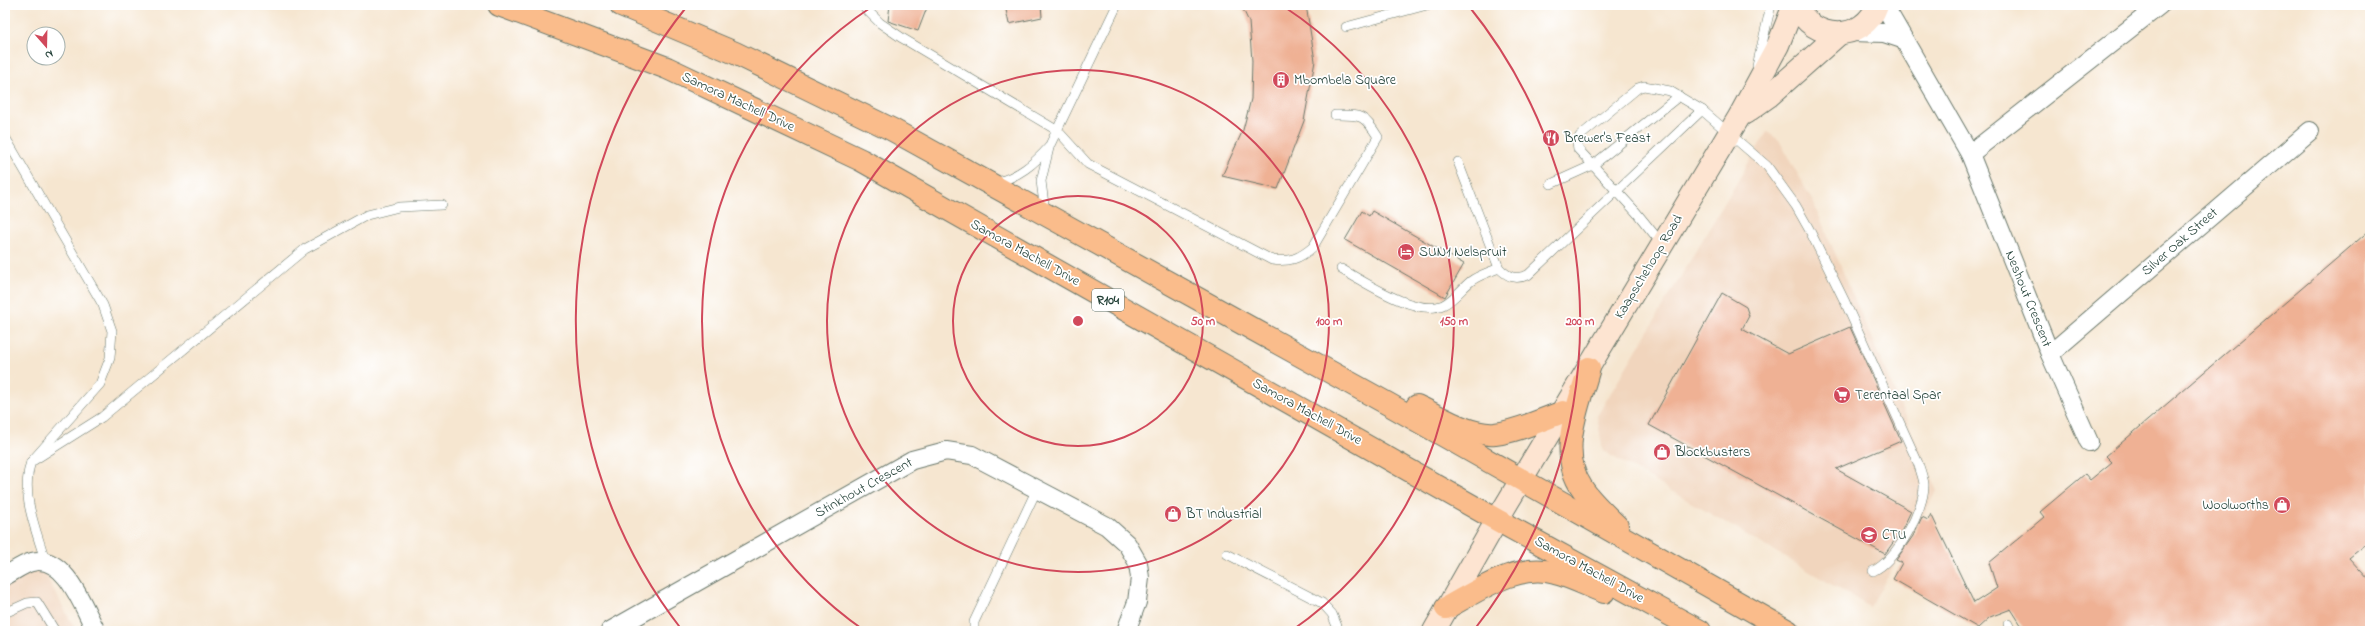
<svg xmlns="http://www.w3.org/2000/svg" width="2375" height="636" viewBox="0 0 2375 636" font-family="'Indie Flower',sans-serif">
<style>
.built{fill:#f1d5bd}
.building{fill:#efb194}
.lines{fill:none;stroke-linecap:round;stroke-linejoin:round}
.service-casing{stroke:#6a786b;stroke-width:10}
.minor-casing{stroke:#6a786b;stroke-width:20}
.secondary-casing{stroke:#6a786b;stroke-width:24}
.primary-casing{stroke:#6a786b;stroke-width:24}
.service{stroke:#fff;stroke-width:9}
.minor{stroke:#fff;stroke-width:18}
.secondary{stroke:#fde4d1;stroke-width:22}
.primary{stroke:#fabc8b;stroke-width:22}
.ring{fill:none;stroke:#d1495b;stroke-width:2}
.labels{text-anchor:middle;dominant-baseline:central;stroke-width:3.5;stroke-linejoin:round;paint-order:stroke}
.shield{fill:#fff;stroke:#627771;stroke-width:1}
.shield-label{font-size:13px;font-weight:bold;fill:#1f3d34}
.poi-label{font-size:14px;fill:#1f3d34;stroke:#fff;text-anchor:start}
.street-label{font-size:14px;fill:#1f3d34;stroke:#fff}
.centre{fill:#d1495b;stroke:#fff;stroke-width:2}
.ring-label{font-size:12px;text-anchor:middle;font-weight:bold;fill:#d1495b;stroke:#fff;stroke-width:3.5;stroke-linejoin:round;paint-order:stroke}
</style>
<rect width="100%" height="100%" fill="#fff"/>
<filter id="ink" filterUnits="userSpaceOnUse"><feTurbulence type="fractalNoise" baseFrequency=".025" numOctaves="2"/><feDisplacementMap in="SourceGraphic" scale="8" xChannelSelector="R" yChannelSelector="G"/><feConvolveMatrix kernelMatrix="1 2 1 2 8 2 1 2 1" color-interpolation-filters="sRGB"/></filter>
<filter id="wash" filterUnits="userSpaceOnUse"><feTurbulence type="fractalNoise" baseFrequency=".012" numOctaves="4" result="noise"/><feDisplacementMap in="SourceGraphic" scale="16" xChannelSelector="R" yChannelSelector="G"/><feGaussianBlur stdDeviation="0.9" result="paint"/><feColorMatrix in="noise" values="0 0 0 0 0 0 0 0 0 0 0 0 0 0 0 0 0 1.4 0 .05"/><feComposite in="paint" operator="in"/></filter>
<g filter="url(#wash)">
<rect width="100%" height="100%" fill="#f6e6d0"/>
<!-- built -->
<g class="built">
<polygon points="1767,132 1779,140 1814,204 1937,491 1870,607 1603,451 1597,416"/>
<polygon points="41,566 76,631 5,631 5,585"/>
</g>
<g id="blocks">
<!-- building -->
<g class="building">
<polygon points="890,5 928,5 918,31 888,21"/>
<polygon points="1005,5 1041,5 1042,17 1009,24"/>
<polygon points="1241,5 1306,5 1315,61 1304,121 1278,189 1222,176 1243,130 1251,99 1252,61 1249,22"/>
<polygon points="1362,211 1369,216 1372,211 1464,264 1445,297 1345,240"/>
<polygon points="2370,230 2370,541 2349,558 2370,581 2370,631 2025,631 2011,609 1990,617 1978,628 1893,579 1902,563 1896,560 1913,536 1922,517 1928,520 1931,514 1974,603 1997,588 1989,563 2044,517 2040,512 2085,474 2090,480 2112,462 2106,456"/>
<polygon points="1722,293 1746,307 1749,316 1742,329 1788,354 1850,327 1901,441 1836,469 1911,511 1902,530 1885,554 1649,425"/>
</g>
</g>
</g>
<g filter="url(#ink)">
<use href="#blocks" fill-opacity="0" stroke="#6a786b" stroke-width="1"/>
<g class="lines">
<!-- service casing -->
<g class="service-casing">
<g id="service">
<path d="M862,5l18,18 22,15 156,93 30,33 184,96c18,2 27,-1 41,-13l65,-110c-14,-23 -17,-22 -43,-22"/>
<polyline points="1346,27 1427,5"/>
<polyline points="1757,66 1771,5"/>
<polyline points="5,75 5,86"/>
<path d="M5,137l98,168 9,26 -2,27 -10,26 -69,78c-11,32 5,67 14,98"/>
<path d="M1458,162l41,106c9,9 16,12 29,7l174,-165"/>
<path d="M995,183c23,-6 39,-19 54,-36l68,-142"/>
<polyline points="1551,184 1593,165 1679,96"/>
<polyline points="1045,212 1041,181 1049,148"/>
<path d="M1662,244l-26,-32 -58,-63 -1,-7 3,-6 58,-48 6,-2 26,5 32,19 65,56 29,40 13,23 36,73 73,161c2,6 5,14 6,21 1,25 -28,77 -51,87"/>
<path d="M1341,269c24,13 75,48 102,36 11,-5 19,-17 28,-24 8,-6 19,-9 28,-13"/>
<polyline points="31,462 102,417 305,249 367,215 399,207 442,205"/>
<polyline points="1227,554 1322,603 1332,614 1339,631"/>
<polyline points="5,613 27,603 37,602 55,631"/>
<polyline points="2008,624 2011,631"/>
<polyline points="974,631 974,622 1037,489"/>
</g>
</g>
<!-- minor casing -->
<g class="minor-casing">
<g id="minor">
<polyline points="1884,5 1970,154 2050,354 2089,442"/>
<polyline points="1852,32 1884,33 1902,39"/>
<polyline points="1970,154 2160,5"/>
<polyline points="2050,354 2310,131"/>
<path d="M5,576c8,-4 18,-12 27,-14 33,-9 52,47 64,69"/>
<polyline points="610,631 912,460 946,451 972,455 1107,526 1127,544 1138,563 1140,578 1137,602 1126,631"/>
</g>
</g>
<!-- secondary casing -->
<g class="secondary-casing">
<g id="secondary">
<path d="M1797,5c14,37 67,38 80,0"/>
<polyline points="1745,113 1769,96 1839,34"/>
<polyline points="1434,631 1497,520 1739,117 1778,45 1794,5"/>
</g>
</g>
<!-- primary casing -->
<g class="primary-casing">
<g id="primary">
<polyline points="499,5 667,68 861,160 1497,520 1700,631"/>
<polyline points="621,5 735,53 891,129 1390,405 1788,631"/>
<path d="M1589,368c-10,37 -32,84 -7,120 9,14 23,26 35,38"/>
<path d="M1417,406c22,10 52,30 78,28 23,-3 46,-14 68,-22"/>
<path d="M1446,608c32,-17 71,-46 109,-35 17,4 33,13 49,19"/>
</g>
</g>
<!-- service -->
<use href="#service" class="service"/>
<!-- minor -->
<use href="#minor" class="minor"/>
<!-- secondary -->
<use href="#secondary" class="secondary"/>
<!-- primary -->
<use href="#primary" class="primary"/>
</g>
</g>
<!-- distance rings -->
<g class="ring">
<circle cx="1078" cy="321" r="125"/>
<circle cx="1078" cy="321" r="251"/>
<path d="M865 631A376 376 0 0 1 873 6M1283 6A376 376 0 0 1 1291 631"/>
<path d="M682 630A502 502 0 0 1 688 5M1468 5A502 502 0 0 1 1474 630"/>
</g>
<!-- icons -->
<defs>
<g id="building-disc" transform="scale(0.9)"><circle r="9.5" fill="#d1495b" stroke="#fff"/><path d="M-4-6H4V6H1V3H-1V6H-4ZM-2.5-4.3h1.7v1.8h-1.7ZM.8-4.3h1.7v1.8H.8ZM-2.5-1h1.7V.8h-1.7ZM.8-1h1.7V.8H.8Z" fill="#fff"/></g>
<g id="restaurant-disc" transform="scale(0.9)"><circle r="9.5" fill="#d1495b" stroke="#fff"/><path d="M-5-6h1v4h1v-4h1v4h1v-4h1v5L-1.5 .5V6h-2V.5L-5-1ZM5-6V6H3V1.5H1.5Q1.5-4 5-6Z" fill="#fff"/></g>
<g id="hotel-disc" transform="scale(0.9)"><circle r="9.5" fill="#d1495b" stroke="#fff"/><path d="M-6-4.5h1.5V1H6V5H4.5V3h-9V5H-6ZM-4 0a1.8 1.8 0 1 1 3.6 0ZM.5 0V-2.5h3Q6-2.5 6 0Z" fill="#fff"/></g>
<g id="supermarket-disc" transform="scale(0.9)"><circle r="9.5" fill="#d1495b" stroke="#fff"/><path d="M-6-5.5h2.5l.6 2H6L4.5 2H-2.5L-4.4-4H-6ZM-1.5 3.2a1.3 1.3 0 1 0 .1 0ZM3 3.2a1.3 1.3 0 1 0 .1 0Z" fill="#fff"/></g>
<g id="shop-disc" transform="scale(0.9)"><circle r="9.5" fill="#d1495b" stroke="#fff"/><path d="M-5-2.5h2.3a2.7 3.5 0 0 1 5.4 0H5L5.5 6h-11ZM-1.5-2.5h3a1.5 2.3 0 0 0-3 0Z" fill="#fff"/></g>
<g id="university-disc" transform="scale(0.9)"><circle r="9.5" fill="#d1495b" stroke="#fff"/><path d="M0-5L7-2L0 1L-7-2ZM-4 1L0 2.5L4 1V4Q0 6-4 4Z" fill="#fff"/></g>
</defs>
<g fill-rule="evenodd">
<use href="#building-disc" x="1281" y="80"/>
<use href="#restaurant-disc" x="1551" y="138"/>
<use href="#hotel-disc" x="1406" y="252"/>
<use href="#supermarket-disc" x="1842" y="395"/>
<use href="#shop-disc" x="1662" y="452"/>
<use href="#shop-disc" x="2282" y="505"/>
<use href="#shop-disc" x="1173" y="514"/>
<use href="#university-disc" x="1869" y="535"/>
</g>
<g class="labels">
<!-- shield labels -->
<rect class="shield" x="1092" y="289" width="32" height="22" rx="3"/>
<g class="shield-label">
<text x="1108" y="300">R104</text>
</g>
<!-- poi labels -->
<g class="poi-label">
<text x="1294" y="80">Mbombela Square</text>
<text x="1564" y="138">Brewer's Feast</text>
<text x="1419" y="252">SUN1 Nelspruit</text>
<text x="1855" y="395">Terentaal Spar</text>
<text x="1675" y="452">Blockbusters</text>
<text x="2269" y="505" text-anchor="end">Woolworths</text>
<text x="1186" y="514">BT Industrial</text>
<text x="1882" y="535">CTU</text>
</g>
<!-- street labels -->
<g class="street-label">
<text transform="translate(738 102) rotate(25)">Samora Machell Drive</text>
<text transform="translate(2180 242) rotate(-41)">Silver Oak Street</text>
<text transform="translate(1025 253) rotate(29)">Samora Machell Drive</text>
<text transform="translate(1649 267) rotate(-59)">Kaapschehoop Road</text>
<text transform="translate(2028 299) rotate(68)">Neshout Crescent</text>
<text transform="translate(1307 412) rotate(29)">Samora Machell Drive</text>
<text transform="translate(864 488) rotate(-29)">Stinkhout Crescent</text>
<text transform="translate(1589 570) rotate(29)">Samora Machell Drive</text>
</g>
</g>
<circle cx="1078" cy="321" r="6" class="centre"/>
<g class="ring-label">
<text x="1203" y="325">50 m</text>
<text x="1329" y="325">100 m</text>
<text x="1454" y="325">150 m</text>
<text x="1580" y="325">200 m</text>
</g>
<!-- margin -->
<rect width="2375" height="636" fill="none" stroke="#fff" stroke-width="20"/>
<!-- north arrow -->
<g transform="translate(46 46) rotate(160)"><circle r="19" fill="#ffffff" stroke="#a5b1ae"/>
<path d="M0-3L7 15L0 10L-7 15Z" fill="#d1495b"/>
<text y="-6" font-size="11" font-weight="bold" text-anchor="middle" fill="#1f3d34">N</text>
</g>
</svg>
